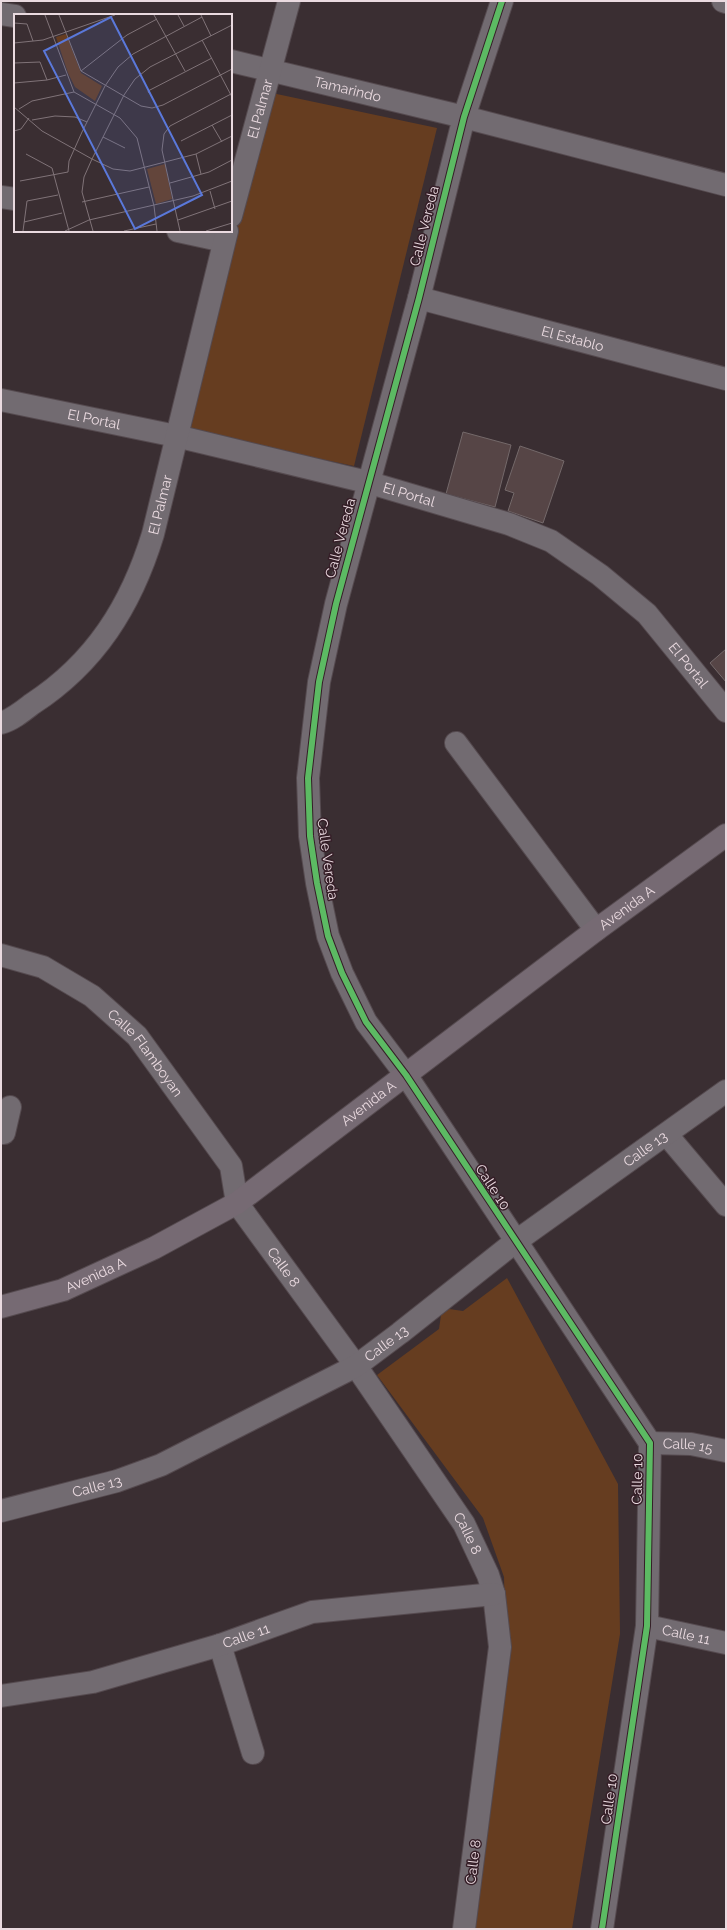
<svg xmlns="http://www.w3.org/2000/svg" width="727" height="1930" viewBox="0 0 727 1930" font-family="Raleway,sans-serif">
<style>
.green{fill:#663d20}
.building{fill:#564546;stroke:#74696a}
.lines{fill:none;stroke-linecap:round;stroke-linejoin:round}
.minor-casing{stroke:#554a4f;stroke-width:24}
.major-casing{stroke:#554a4f;stroke-width:24}
.minor{stroke:#726b71;stroke-width:22}
.major{stroke:#766a73;stroke-width:22}
.cycleway-casing{stroke:#351e27;stroke-width:8}
.cycleway{stroke:#5cba63;stroke-width:6}
.labels{text-anchor:middle;dominant-baseline:central;stroke-width:3;stroke-linejoin:round;paint-order:stroke}
.street-label{font-size:14px;fill:#eadae0;stroke:#351e27}
.inset-road{fill:none;stroke:#807378;stroke-width:1}
.view{fill:#5a78da;fill-opacity:0.15;stroke:#5a78da;stroke-width:2}
.inset-edge{fill:none;stroke:#eadae0;stroke-width:2}
</style>
<rect width="100%" height="100%" fill="#3a2e32"/>
<!-- green -->
<g class="green">
<polygon points="272,93 437,128 354,466 183,430"/>
<polygon points="507,1278 618,1484 620,1634 572,1929 468,1929 506,1652 504,1577 483,1518 377,1375 439,1329 442,1308 463,1311"/>
</g>
<!-- building -->
<g class="building">
<polygon points="463,432 511,445 495,507 446,494"/>
<polygon points="520,446 564,461 543,523 508,511 514,493 505,490"/>
<polygon points="726,649 726,682 710,663"/>
</g>
<g class="lines">
<!-- minor casing -->
<g class="minor-casing">
<g id="minor">
<polyline points="502,1 464,117 419,298 336,604 319,682 308,778 310,836 317,883 328,936 342,973 366,1022 406,1075 650,1443 647,1626 602,1929"/>
<polyline points="723,1 726,2"/>
<polyline points="1,14 15,16"/>
<path id="s1" d="M231,61l233,56 262,68"/>
<polyline points="1,197 15,199"/>
<path id="s2" d="M231,216l58,-215"/>
<polyline points="178,231 224,241"/>
<path id="s3" d="M419,298l307,81"/>
<path id="s4" d="M1,400l175,36 191,46 142,42 42,17 49,34 47,39 79,97"/>
<path id="s5" d="M1,723c11,-3 22,-12 31,-19 63,-41 99,-98 121,-170l74,-303"/>
<polyline points="456,743 596,930"/>
<path id="s6" d="M1,955l42,12 49,29 45,40 94,130 6,37 119,163 108,158 24,51 6,19 6,53 -36,282"/>
<polyline points="1,1133 4,1133 10,1107"/>
<polyline points="667,1135 726,1205"/>
<path id="s7" d="M650,1443l41,1 35,7"/>
<path id="s8" d="M1,1511l116,-30 44,-16 195,-99 44,-33 115,-91 211,-151"/>
<path id="s9" d="M647,1626l79,17"/>
<polyline points="220,1645 253,1753"/>
<path id="s10" d="M1,1696l92,-14 127,-37 92,-33 182,-18"/>
</g>
</g>
<!-- major casing -->
<g class="major-casing">
<g id="major">
<path id="s11" d="M1,1307l62,-17 91,-42 83,-45 359,-273 130,-95"/>
</g>
</g>
<!-- minor -->
<use href="#minor" class="minor"/>
<!-- major -->
<use href="#major" class="major"/>
<!-- cycleway casing -->
<g class="cycleway-casing">
<polyline id="cycleway" points="502,1 464,117 419,298 336,604 319,682 308,778 310,836 317,883 328,936 342,973 366,1022 406,1075 650,1443 647,1626 602,1929"/>
</g>
<!-- cycleway -->
<use href="#cycleway" class="cycleway"/>
</g>
<g class="labels">
<!-- street labels -->
<g class="street-label">
<text stroke="none"><textPath href="#s1" startOffset="120">Tamarindo</textPath></text>
<text stroke="none"><textPath href="#s2" startOffset="111">El Palmar</textPath></text>
<text transform="translate(424 226) rotate(-76)">Calle Vereda</text>
<text stroke="none"><textPath href="#s3" startOffset="159">El Establo</textPath></text>
<text stroke="none"><textPath href="#s4" startOffset="95">El Portal</textPath></text>
<text stroke="none"><textPath href="#s4" startOffset="419">El Portal</textPath></text>
<text stroke="none"><textPath href="#s5" startOffset="280">El Palmar</textPath></text>
<text transform="translate(340 538) rotate(-75)">Calle Vereda</text>
<text stroke="none"><textPath href="#s4" startOffset="755">El Portal</textPath></text>
<text transform="translate(328 859) rotate(82)">Calle Vereda</text>
<text stroke="none"><textPath href="#s11" startOffset="748">Avenida A</textPath></text>
<text stroke="none"><textPath href="#s6" startOffset="179">Calle Flamboyan</textPath></text>
<text stroke="none"><textPath href="#s11" startOffset="424">Avenida A</textPath></text>
<text stroke="none"><textPath href="#s8" startOffset="747">Calle 13</textPath></text>
<text transform="translate(493 1187) rotate(57)">Calle 10</text>
<text stroke="none"><textPath href="#s6" startOffset="438">Calle 8</textPath></text>
<text stroke="none"><textPath href="#s11" startOffset="100">Avenida A</textPath></text>
<text stroke="none"><textPath href="#s8" startOffset="423">Calle 13</textPath></text>
<text stroke="none"><textPath href="#s7" startOffset="38">Calle 15</textPath></text>
<text transform="translate(637 1479) rotate(-89)">Calle 10</text>
<text stroke="none"><textPath href="#s8" startOffset="99">Calle 13</textPath></text>
<text stroke="none"><textPath href="#s6" startOffset="762">Calle 8</textPath></text>
<text stroke="none"><textPath href="#s10" startOffset="253">Calle 11</textPath></text>
<text stroke="none"><textPath href="#s9" startOffset="40">Calle 11</textPath></text>
<text transform="translate(609 1799) rotate(-82)">Calle 10</text>
<text transform="translate(473 1862) rotate(-83)">Calle 8</text>
</g>
</g>
<!-- overview -->
<g transform="translate(14 14)">
<rect width="218" height="218" fill="#3a2e32"/>
<path d="M52,20l15,39 21,13 -7,15 -20,-14 -7,-14 -12,-36zM151,150l7,35 -16,5 -9,-35z" fill="#663d20"/>
<path class="inset-road" d="M31,1l29,77 46,26 17,20 17,68 3,25M45,1l22,56 60,35 11,2 11,-3 69,-36M140,1l31,56M164,1l6,11M187,1l10,21M0,9l13,1 6,17M188,26l30,57M0,29l29,-3 72,-25M0,49l26,-1 7,18M67,57l46,-36 30,-16M0,69l33,-3 19,-5M135,79l-1,-2 64,-33M0,93l28,24 50,28 32,-64 11,-16 15,-12 82,-42M5,95l13,-8 42,-9M18,106l23,-4 20,1 12,5M198,111l10,17M0,117l7,-2 8,-11M89,123l22,11M167,127l51,-26M12,140l26,14 17,63M182,140l5,20M6,167l48,-9 1,-11 13,-29 23,-46 13,-19 15,-13 69,-37M156,169l39,-11 23,-12M196,177l5,18M68,188l67,-15M164,206l54,-19M10,208l38,-9M9,217l4,-30 31,-6M51,217l24,-11 104,-24 39,-15M79,217l-11,-39 2,-15 8,-18 21,10 17,2 66,-17 36,-18M110,217l32,-7M166,217l-18,-81 2,-16 6,-8 61,-32M192,217l26,-8"/>
<path class="view" d="M97,3l91,178 -67,34 -91,-178z"/>
<rect width="218" height="218" class="inset-edge"/>
</g>
<!-- border -->
<rect width="727" height="1930" fill="none" stroke="#eadae0" stroke-width="4"/>
</svg>
